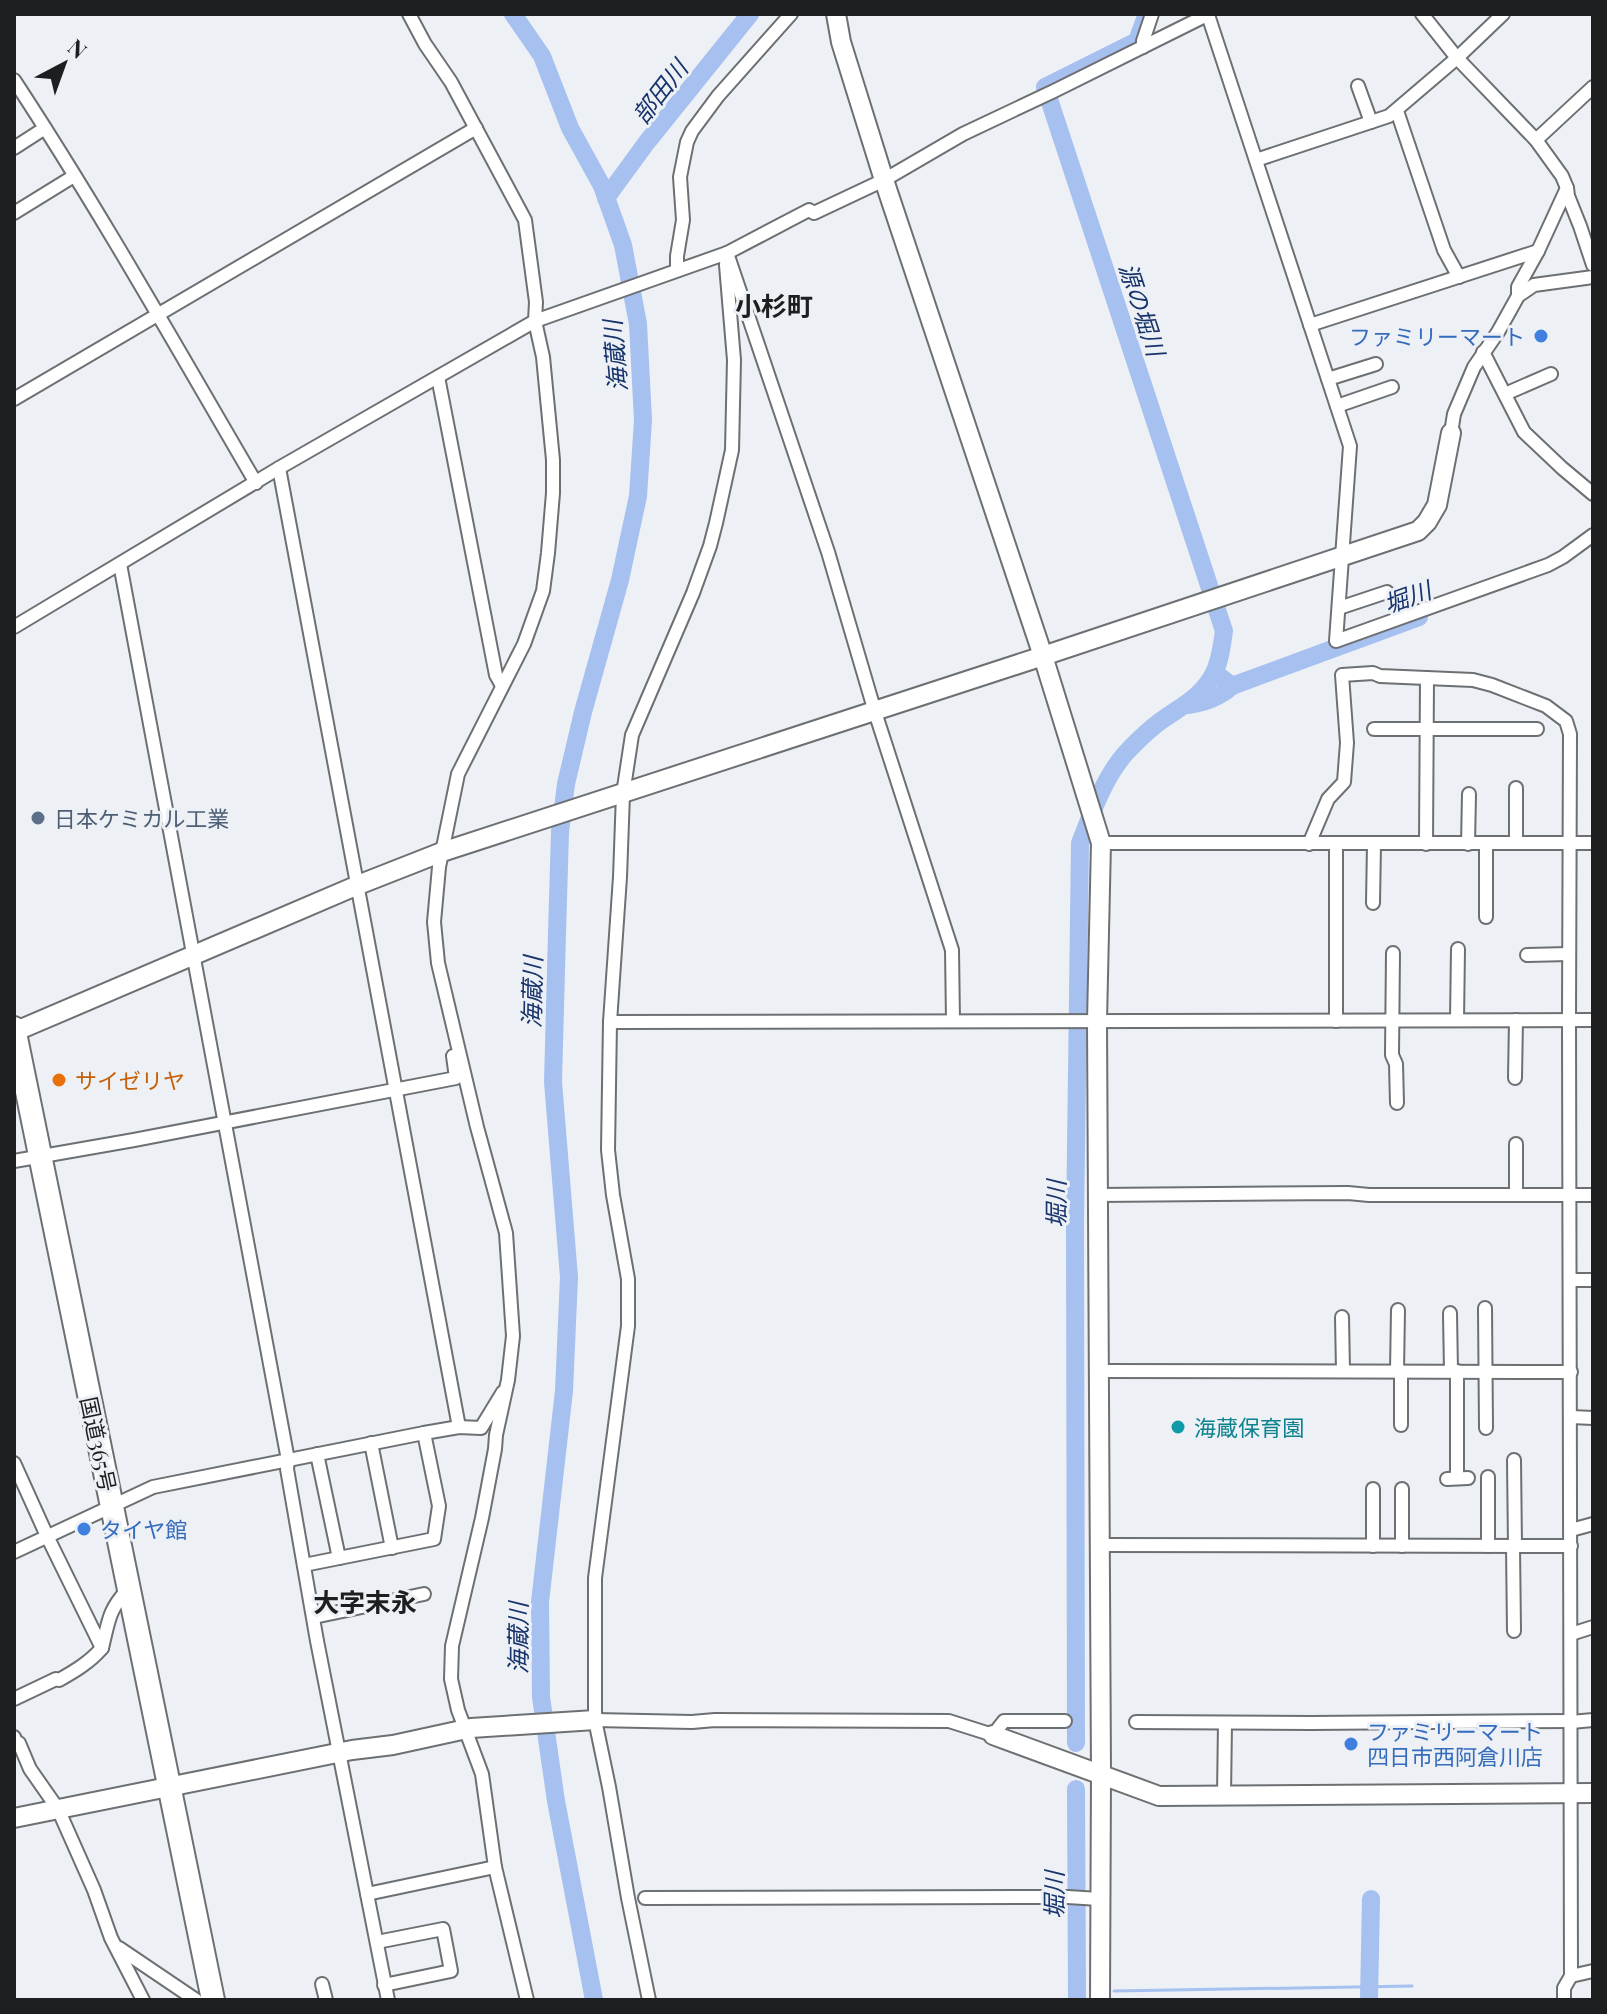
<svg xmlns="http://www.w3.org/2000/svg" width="1607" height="2014" viewBox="0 0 1607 2014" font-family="'Playfair Display','Noto Sans JP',serif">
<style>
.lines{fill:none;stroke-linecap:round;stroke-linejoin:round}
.stream{stroke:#a6c0f0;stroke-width:3}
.river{stroke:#a6c0f0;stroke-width:18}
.street-casing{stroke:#6d7073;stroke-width:16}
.secondary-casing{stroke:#6d7073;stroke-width:22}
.highway-casing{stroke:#6d7073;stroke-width:26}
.street{stroke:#fff;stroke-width:12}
.secondary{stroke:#fff;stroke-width:18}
.highway{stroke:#fff;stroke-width:22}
.shop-dot{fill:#3f7fe0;stroke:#edf0f4;stroke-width:3}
.service-dot{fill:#5c6f8a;stroke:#edf0f4;stroke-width:3}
.food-dot{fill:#e8710a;stroke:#edf0f4;stroke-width:3}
.culture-dot{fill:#0f9aa8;stroke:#edf0f4;stroke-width:3}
.labels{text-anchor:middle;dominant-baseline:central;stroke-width:6;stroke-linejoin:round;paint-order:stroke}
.shop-label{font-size:22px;fill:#366cbe;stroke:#edf0f4;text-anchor:start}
.service-label{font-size:22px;fill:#4e5e75;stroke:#edf0f4;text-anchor:start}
.food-label{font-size:22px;fill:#c56008;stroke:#edf0f4;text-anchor:start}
.culture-label{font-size:22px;fill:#0d838f;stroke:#edf0f4;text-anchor:start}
.street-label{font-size:22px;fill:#1d1e1f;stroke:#edf0f4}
.water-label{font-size:24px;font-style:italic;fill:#18346c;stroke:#edf0f4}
.quarter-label{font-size:26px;font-weight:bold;fill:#1d1e1f;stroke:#edf0f4}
</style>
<rect width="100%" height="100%" fill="#edf0f4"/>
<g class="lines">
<!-- stream -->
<polyline class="stream" points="1114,1991 1412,1986"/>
<!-- river -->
<g class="river">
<polyline points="513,14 542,56 570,128 602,186 623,245 638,324 643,420 638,496 620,580 583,712 566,784 560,832 557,933 553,1082 569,1277 564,1391 540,1602 541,1697 556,1801 594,2000"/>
<polyline points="606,198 647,142 750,14"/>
<polyline points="1215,673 1232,686 1419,617"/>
<path d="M1188,705c15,-2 33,-8 44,-19"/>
<path d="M1076,1743l-1,-518 5,-382c12,-30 23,-63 44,-88 12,-13 26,-27 41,-37 19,-13 38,-23 49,-45 6,-12 8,-28 10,-42l-179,-544 92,-46 8,-22"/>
<polyline points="1076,1789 1077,2000"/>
<polyline points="1369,2000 1371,1899"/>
</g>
<!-- street casing -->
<g class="street-casing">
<g id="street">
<polyline points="409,14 425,44 451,82 525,220 536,302 535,321 543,357 553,460 553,493 548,553 543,591 524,644 458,774 439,867 434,922 438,963 477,1127 506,1233 513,1336 508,1380 496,1435 495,1449 482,1518 452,1646 451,1679 458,1710 482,1774 495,1867 527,2000"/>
<polyline points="1422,14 1457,58 1536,140 1562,176 1567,188 1568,196 1580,226 1593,265"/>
<polyline points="1208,15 1350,446 1336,641 1548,565 1563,557 1593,535"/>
<polyline points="1143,47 1143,41 1152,14"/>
<path d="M14,80c86,131 163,268 242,403"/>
<polyline points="1358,86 1371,122"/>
<polyline points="1397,111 1444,250 1459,277"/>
<polyline points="1536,140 1593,87"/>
<polyline points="14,148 45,128"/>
<polyline points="1256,160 1389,116 1457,58 1503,14"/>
<polyline points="14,213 74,176"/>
<polyline points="677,270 677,256 683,220 680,177 687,142 692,131 718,96 791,14"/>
<polyline points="1518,296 1518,287 1538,251 1567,188"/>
<polyline points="1310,325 1538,251"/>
<polyline points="1483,352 1524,432 1562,468 1593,494"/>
<polyline points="438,377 496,675 502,686"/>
<polyline points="1328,379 1376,364"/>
<polyline points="1505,394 1551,374"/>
<polyline points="14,399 476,128"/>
<polyline points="1337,406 1392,387"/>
<polyline points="1451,433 1454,414 1474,367 1498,332 1518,296 1534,285 1593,277"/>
<polyline points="279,468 459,1427"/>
<polyline points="120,564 288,1460 287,1469 317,1641 388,2000"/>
<polyline points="1339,608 1387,592"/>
<polyline points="14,627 279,468 535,321 727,253 726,265 734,360 732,450 716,523 710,546 693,593 632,735 623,794 620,877 610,1022 608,1150 613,1195 628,1279 628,1326 595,1578 595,1720 609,1787 628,1898 649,2000"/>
<polyline points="1374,729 1537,729"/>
<polyline points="1516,788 1516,843"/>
<polyline points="1101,843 1593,843"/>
<polyline points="1309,844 1328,799 1344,782 1347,743 1342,675 1373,673 1380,676 1473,680 1492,685 1546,706 1566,721 1570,734 1569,1020 1571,1976 1564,1988 1564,2000"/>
<polyline points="1336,844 1336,1021"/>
<polyline points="1426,844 1427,678"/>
<polyline points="1468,844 1469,794"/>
<polyline points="1373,903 1374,844"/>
<polyline points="1486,917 1486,843"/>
<polyline points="1393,953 1392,1055 1396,1064 1397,1103"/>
<polyline points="1527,955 1569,954"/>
<polyline points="1457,1020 1458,949"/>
<polyline points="953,1021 952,950 875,712 828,552 727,253 809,210 814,213 884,180 963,134 1054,91 1209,14"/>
<polyline points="610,1022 1593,1020"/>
<polyline points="1515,1078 1516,1020"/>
<polyline points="14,1161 134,1140 456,1078 453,1056"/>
<polyline points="1516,1194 1516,1144"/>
<polyline points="1097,1195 1348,1193 1369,1195 1593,1195"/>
<polyline points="1571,1280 1593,1280"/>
<polyline points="1485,1308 1486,1428"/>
<polyline points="1450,1313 1451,1371"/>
<polyline points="1342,1317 1343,1371"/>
<polyline points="1098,1371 1571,1372"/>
<polyline points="1397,1371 1398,1310"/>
<polyline points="1401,1371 1401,1425"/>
<polyline points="1571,1417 1593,1418"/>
<polyline points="371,1443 392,1548"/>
<polyline points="317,1454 339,1558"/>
<polyline points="1514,1460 1515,1546"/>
<polyline points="14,1463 47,1536 102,1648"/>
<polyline points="1488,1477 1488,1546"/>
<polyline points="1457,1478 1457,1371"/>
<polyline points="1447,1479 1468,1478"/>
<polyline points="1373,1489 1373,1546"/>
<polyline points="1402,1489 1402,1546"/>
<polyline points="1571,1530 1593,1524"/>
<polyline points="1100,1545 1571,1546"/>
<polyline points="1513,1546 1514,1631"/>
<polyline points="14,1552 153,1487 424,1433 459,1427 481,1428 503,1392"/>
<polyline points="304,1565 434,1539 439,1506 424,1433"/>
<polyline points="314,1617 424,1594"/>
<polyline points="1571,1634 1593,1627"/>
<path d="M14,1699l42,-20 3,1c16,-9 31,-18 43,-32 7,-28 6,-37 26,-59"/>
<polyline points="595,1720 692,1722 715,1720 949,1721 993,1735 1004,1721 1065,1721"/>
<polyline points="1136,1722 1311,1723 1571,1721"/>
<polyline points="1571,1722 1593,1720"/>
<polyline points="14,1737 17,1744 19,1743 30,1769 58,1809 94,1890 111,1938 143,2000"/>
<polyline points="1224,1796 1225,1723"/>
<polyline points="367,1894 495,1867"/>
<polyline points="645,1898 1068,1897 1099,1899"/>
<polyline points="377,1942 443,1929 451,1971 384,1985"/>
<polyline points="119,1948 196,2000"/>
<polyline points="1571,1976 1593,1971"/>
<polyline points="322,1984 326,2000"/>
</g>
</g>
<!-- secondary casing -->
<g class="secondary-casing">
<g id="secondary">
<polyline points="14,1032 358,885 442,852 1043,656 884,180 841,42 836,14"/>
<polyline points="993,1735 1159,1796 1593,1793"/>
<polyline points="14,1818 352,1750 393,1745 471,1728 595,1720"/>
<polyline points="1100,2000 1101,1774 1097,1021 1101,843 1043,656 1418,531 1427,522 1437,505 1451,433"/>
</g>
</g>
<!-- highway casing -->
<g class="highway-casing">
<polyline id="highway" points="14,1028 213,2000"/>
</g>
<!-- street -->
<use href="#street" class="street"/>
<!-- secondary -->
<use href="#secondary" class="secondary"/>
<!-- highway -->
<use href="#highway" class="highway"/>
</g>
<!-- markers -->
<g class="shop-dot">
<circle cx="1541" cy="336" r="8"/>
<circle cx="84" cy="1529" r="8"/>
<circle cx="1351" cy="1744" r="8"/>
</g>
<circle class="service-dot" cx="38" cy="818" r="8"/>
<circle class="food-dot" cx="59" cy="1080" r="8"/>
<circle class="culture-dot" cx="1178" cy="1427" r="8"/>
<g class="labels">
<!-- shop labels -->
<g class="shop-label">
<text x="1525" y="336" text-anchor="end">ファミリーマート</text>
<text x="100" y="1529">タイヤ館</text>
<text x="1367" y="1731">ファミリーマート<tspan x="1367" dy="25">四日市西阿倉川店</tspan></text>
</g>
<!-- service labels -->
<g class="service-label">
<text x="54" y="818">日本ケミカル工業</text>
</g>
<!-- food labels -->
<g class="food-label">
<text x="75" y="1080">サイゼリヤ</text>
</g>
<!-- culture labels -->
<g class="culture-label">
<text x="1194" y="1427">海蔵保育園</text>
</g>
<!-- street labels -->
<g class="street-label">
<text transform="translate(99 1444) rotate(78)">国道365号</text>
</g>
<!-- water labels -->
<g class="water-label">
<text transform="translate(659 91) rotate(-52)">部田川</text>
<text transform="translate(1143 309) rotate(72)">源の堀川</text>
<text transform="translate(614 356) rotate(-95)">海蔵川</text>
<text transform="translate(1407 596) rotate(-20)">堀川</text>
<text transform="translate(531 992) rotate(-89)">海蔵川</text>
<text transform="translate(1055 1204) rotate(-90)">堀川</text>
<text transform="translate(517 1638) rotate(-90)">海蔵川</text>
<text transform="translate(1053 1895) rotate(-90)">堀川</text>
</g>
<!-- quarter labels -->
<g class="quarter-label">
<text x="774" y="305">小杉町</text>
<text x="365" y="1601">大字末永</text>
</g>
</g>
<!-- border -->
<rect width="1607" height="2014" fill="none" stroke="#1d1e1f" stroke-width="32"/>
<!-- north arrow -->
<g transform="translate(64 64) rotate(41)" stroke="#edf0f4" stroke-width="6" paint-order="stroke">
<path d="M0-6L14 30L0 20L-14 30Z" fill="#1d1e1f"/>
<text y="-12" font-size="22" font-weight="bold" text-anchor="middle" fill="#1d1e1f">N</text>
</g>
</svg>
